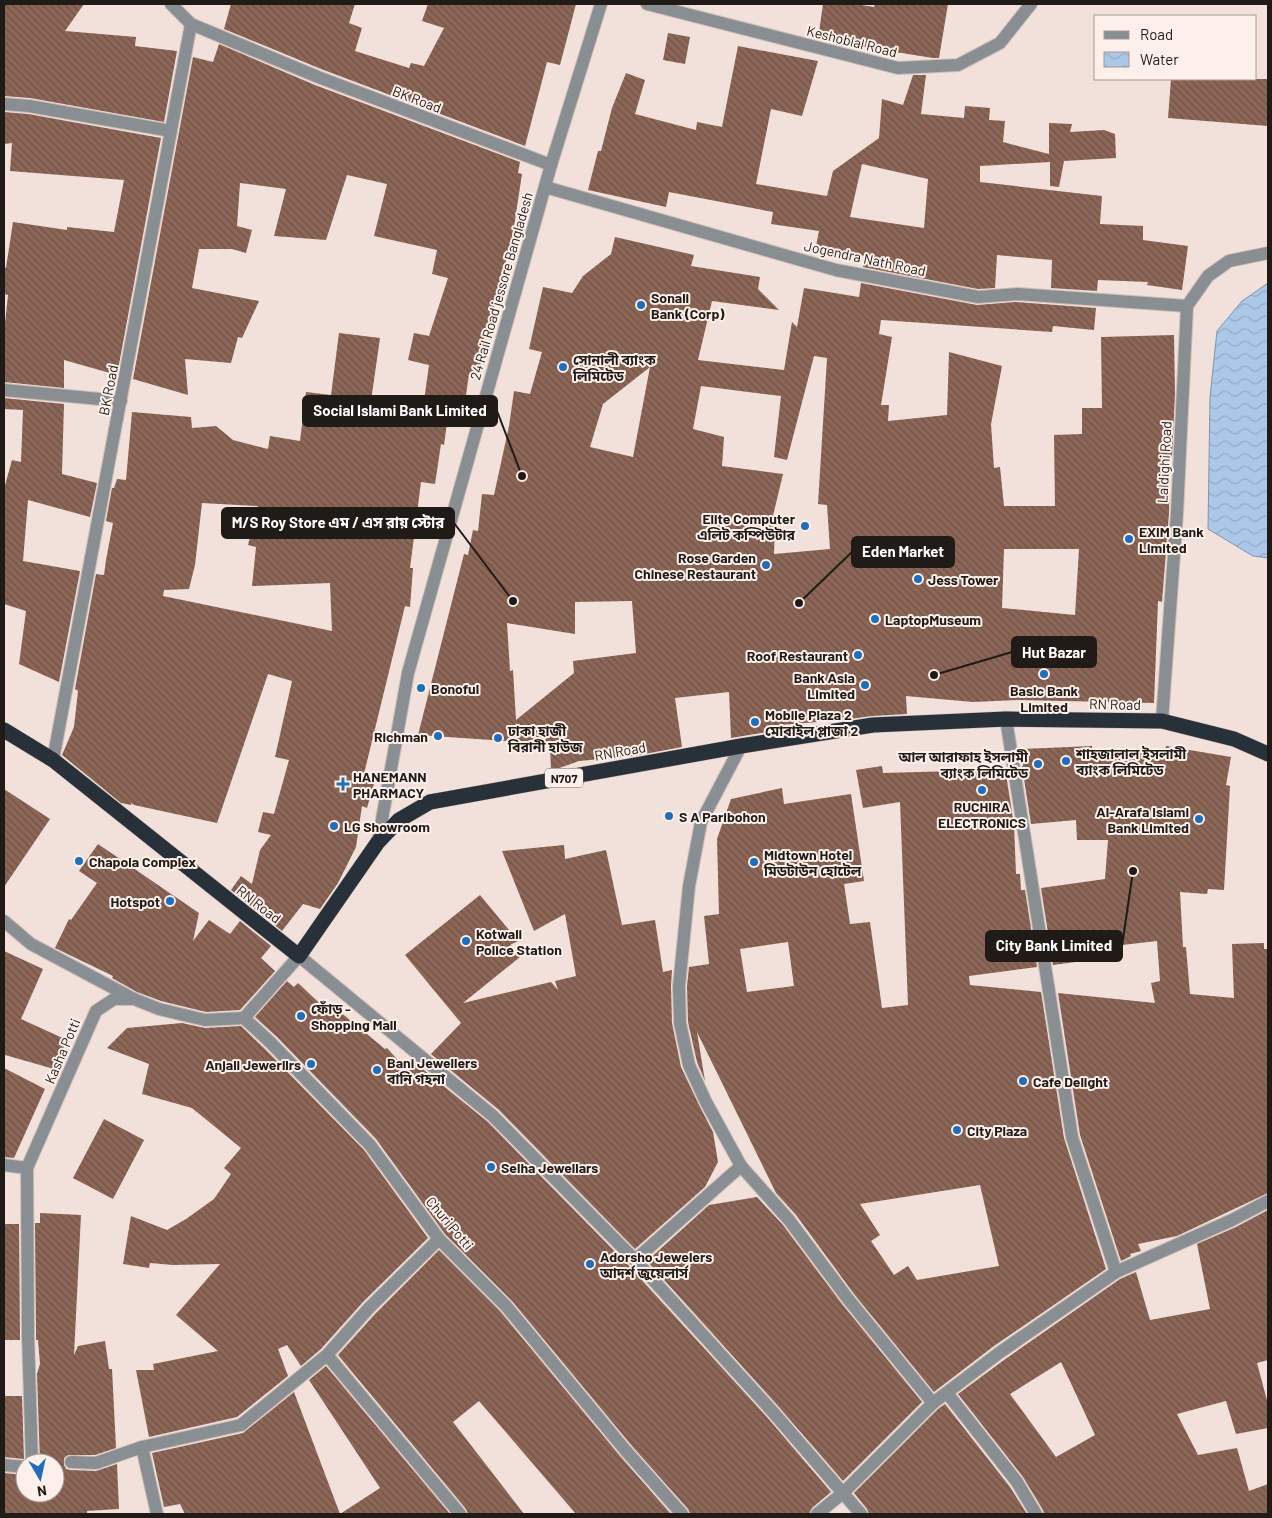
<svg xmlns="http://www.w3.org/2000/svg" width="1272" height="1518" viewBox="0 0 1272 1518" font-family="Barlow,'Noto Sans Bengali',sans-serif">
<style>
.water{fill:url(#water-waves);stroke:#8294aa}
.building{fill:url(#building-back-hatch);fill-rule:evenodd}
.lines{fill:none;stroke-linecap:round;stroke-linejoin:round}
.minor-casing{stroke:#ccbdb7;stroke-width:14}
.highway-casing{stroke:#ccbdb7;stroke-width:16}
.minor{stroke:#898e93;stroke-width:12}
.highway{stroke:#28303a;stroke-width:15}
.poi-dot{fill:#1e6ebd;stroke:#fdefe9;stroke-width:2}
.labels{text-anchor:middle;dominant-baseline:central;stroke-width:4;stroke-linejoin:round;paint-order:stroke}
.shield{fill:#fdefe9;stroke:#635b57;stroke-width:1}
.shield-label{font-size:12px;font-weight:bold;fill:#211b18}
.street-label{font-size:14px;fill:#211b18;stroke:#fdefe9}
.poi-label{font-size:14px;font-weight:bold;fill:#211b18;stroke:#fdefe9;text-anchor:start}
.leader{fill:none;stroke:#211b18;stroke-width:2}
.callout-dot{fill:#211b18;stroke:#fdefe9;stroke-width:2}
.callout{fill:#211b18;stroke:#211b18;stroke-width:2}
.callout-label{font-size:15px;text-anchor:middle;font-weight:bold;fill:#fff}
</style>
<defs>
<pattern id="water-waves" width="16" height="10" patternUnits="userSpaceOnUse" patternTransform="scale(1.25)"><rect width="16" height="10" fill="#acc8e8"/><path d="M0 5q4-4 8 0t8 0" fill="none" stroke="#94abc6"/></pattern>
<pattern id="building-back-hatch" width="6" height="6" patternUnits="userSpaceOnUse" patternTransform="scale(1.25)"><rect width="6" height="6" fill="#8c6657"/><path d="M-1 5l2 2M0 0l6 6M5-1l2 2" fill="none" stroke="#725347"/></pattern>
</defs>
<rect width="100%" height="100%" fill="#f2e1da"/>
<!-- water -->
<polygon class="water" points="1268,283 1268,558 1253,556 1208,529 1210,397 1217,331 1242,301"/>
<!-- building -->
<g class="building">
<polygon points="4,4 84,4 65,31 136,37 135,46 177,51 164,122 30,98 4,96"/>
<polygon points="231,4 355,4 349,23 362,28 355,51 409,68 411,63 424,66 444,28 422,21 428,4 576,4 560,65 547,62 525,146 321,69 224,29"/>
<polygon points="823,4 855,4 874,7 875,4 948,4 939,58 933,58 858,46 858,49 818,39"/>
<polygon points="668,33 690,37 685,64 663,60"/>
<path d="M219,44l96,41 205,77 -2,11 4,1 -9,59 -15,60 -17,55 3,1 -6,27 -9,-2 -5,35 -15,-1 -5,37 -3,-1 -6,40 -14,-2 -11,86h3l-3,39 -5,-1 -43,176 13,-2 -8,28 -5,-2 -6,41 -18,36 -18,26 -17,-5 -21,27 -51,-41 10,-14 11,8 8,-34 11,-15 -13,-3 5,-20 11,2 15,-54 -14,-3 17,-76 -24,-7 -51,149 -83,-18 -3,-2v2l-10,-2 -59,-48 12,-28 4,-36 -3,-2 21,-115 8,1 2,-15 7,-37 -7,-2 6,-33h2l3,-9 9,1 6,-68 59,5 1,11 24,-2 17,14 35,9 2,-13 30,5 6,-49 25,3 8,-62 41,5 -9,63 52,7 6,-43 -21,-5 6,-27 15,3 19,-58 -16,-4 5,-24 -63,-14 13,-52 -40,-9 -21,65 -52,-4 12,-47 -46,-6 -3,43 15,4 -6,23 -14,-4h-33l-7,39 67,13 -17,37 -4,-1 -7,26 -46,-4 3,36 -55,-16 60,-322 20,5zM202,503l56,3 -10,39 8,2 -4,39 78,-3 2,48 -169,-35 1,-6 25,-1 6,-24z"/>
<path d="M738,46l80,15 -16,55 -31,-7 -15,75 71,12 6,-25 46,-33 3,-39 21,6 10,-30h13l-5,39 43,4 1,-12 25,2 -1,12 16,1 -2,21 46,12v-31l23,1 -2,8 34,-2 11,4 1,24 -52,3 -5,26 -9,-1v-24l-70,4v16l122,14 -2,28 43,2v14l45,6 -6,44 -35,-5 1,-3 -50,-2 -1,11 -46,-3 1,-28 -55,-5 -2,33 -17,1 -115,-22 2,-11 -49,-10 3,-15 -48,-7 2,-12 -104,-20 -3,15 -78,-17 10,-39h3l11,-43 14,-35 19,7 -10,34 61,16 1,-8 25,5zM862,164l66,15 -4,49 -74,-11z"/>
<polygon points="1171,79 1268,79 1268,126 1168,118"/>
<polygon points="4,112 28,114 161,138 117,375 64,360 64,388 4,382 4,333 8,295 4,294 4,267 6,268 13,222 67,230 67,227 114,232 124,180 10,171 12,143 4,144"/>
<path d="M615,237l79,18 -3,11 69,11 -2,12 21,21 -67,-9 -14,59 86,10 8,-48 5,5 7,-39 55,9 2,-14 116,22 38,-3 81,6 -2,22 -41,-4 -1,6 -171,-12 -2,14 13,3 -11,68h8l-1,16 59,-6 2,-63 53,14 -11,58 3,44 6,-1 4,39h51l-1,-71 28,-1v-26h20l-1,-71 73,-2 1,58 -3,65 -2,-1 -1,56 -7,89 -4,-1 -4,102 -135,-3 -46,2 -67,-6 1,18 -35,2 -30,4 -62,5v5l-49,8 -2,-46 -54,6 7,49 -48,9 -55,5 -28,10 -1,-27 -132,-9 46,-181 4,1 5,-25 5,1 4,-37 12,1 15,-69 5,-35 16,3 12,-42 -13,-3 14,-62 29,6 11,-17 28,-22zM814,356l13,2 -9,146 9,1 3,44 -56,5 1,-32 -3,-2 11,-46 -61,-8 2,-29 -31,-8 8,-43 80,10 -7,61 13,3zM650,367l-17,90 -43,-10 13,-43zM1004,549h75l-4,66 -73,-7zM632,601l4,52 -63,8 1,12 -58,47 -3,-50 -3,1 -3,-48 68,11v-32z"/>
<polygon points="4,398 64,404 62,474 97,483 90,517 28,500 23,561 80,571 59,682 19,664 26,611 4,604 4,489 12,460 21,462 23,410 4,409"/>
<polygon points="1092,746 1092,748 1165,751 1166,746 1231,757 1226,785 1230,786 1224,890 1208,889 1207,894 1180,892 1183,947 1186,947 1190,994 1234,998 1232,944 1264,943 1264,949 1268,949 1268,1193 1177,1236 1138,1244 1141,1251 1130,1254 1131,1256 1121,1261 1080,1135 1058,993 1155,1003 1151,983 1160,981 1157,941 1096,948 1098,959 1053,965 1041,888 1105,879 1108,840 1077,840 1076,820 1031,824 1022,766 1023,766 1022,749"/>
<path d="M882,766l1,7 72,-2 50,-3 9,57 2,49h4l1,16h4l12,77 -68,9 1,9 71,7 23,146 42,131 -112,77 -60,46 -80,-98 -58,-79 -20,-22 -79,-161 8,49 -8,-19 -9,-40 -1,-36 2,-19 20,-3 -5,-48 15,-2 -2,-75 14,-40 51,-11 2,16 67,-10 13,87 -20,3 6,40 20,-2 12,86 26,-3 -8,-203 -37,6 -7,-38zM788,942l6,44 -47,6 -7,-43zM980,1185l19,81 -82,14 -9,-14 -14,9 -23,-34 9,-6 -20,-31z"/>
<polygon points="4,789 50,819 4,887"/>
<polygon points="98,844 199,913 193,941 209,920 230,934 240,921 271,946 261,958 275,971 240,1010 206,1012 161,1001 137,992 112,978 113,976 55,948 69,919 71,920 97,883 79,871"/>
<polygon points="564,845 565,859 606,850 622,925 655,920 663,972 672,970 671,986 672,1023 681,1067 699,1105 713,1132 718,1162 705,1187 635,1249 499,1110 431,1054 461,1023 405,955 480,895 518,941 510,945 520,957 463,1003 551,982 558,990 555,981 576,976 565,914 534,931 502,851"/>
<polygon points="4,951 43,969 21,1019 67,1040 54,1069 5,1055 4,1057"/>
<polygon points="287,981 294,987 298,983 329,1012 333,1006 385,1049 387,1048 406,1069 414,1062 488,1122 629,1266 766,1416 831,1492 812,1508 809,1514 690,1514 688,1509 632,1446 512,1301 445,1234 376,1139 277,1037 255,1017"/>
<polygon points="182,1023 205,1028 241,1026 265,1049 364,1150 428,1238 363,1302 321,1349 301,1366 287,1345 278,1349 288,1376 237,1417 149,1437 136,1370 154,1370 153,1364 218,1351 176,1315 220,1264 173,1265 150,1263 149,1268 123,1264 131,1216 167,1230 186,1219 214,1199 231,1174 224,1168 241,1148 192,1108 142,1094 149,1064 107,1048 127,1028"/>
<polygon points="4,1068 45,1089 14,1158 4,1157"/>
<polygon points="104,1119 144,1140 113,1199 73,1178"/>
<polygon points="757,1197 783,1225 842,1304 922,1402 843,1481 778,1406 647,1261 709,1205"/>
<path d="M1268,1210v150l-11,3 11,41v24l-32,6 -10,-33 -49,13 21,41 39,-7 12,43 19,-7v30h-224l-1,-4 -20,-33 -65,-83 46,-34 116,-81 16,-7 14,48 60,-11 -13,-65 39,-17zM1061,1362l34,73 -39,22 -46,-63z"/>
<polygon points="40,1213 81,1215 74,1355 78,1346 105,1341 109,1369 112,1369 116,1448 95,1455 68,1455 64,1458 64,1465 66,1469 70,1470 96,1471 117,1464 119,1509 87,1511 87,1514 4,1514 4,1473 25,1475 25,1493 55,1493 55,1463 40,1463 37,1374 40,1364 38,1340 36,1340 36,1335 35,1223 40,1223"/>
<polygon points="4,1224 19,1224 20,1340 4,1340"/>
<polygon points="439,1250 500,1311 620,1456 671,1514 576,1514 479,1401 453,1422 524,1514 468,1514 466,1509 338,1355 375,1314"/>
<polygon points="326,1366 450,1514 185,1514 180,1504 164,1507 152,1453 243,1433 294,1392 340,1514 380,1488 309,1380"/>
<polygon points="4,1396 22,1396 24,1459 4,1457"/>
<polygon points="945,1404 1010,1487 1027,1514 869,1514 867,1509 854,1493 938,1409"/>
</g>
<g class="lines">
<!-- minor casing -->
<g class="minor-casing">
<g id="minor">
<polyline points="171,4 191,24 318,77 551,165"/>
<polyline points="647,4 898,68 958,65 1000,43 1031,4"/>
<polyline points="4,104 29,106 171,131"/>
<polyline points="545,187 836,270 978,297 1018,294 1187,306"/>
<polyline points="4,390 121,401"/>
<polyline points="1006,719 1072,1137 1116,1272"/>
<polyline points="1162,721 1177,513 1187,306 1208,276 1229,261 1268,253"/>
<polyline points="741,746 701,822 689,886 679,986 680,1023 689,1065 706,1102 741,1166 789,1220 848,1299 933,1403"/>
<polyline points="53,760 191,24"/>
<polyline points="378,842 408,673 551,165 601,4"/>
<polyline points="4,921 31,944 134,999"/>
<polyline points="4,1165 27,1168 96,1011 114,999 134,999 159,1009 205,1020 244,1018"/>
<polyline points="27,1168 28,1335 32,1463"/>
<polyline points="635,1260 741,1166"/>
<polyline points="327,1355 460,1514"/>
<polyline points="947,1393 1017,1482 1036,1514"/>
<polyline points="142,1447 157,1514"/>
<polyline points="71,1462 96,1463 142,1447 241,1425 327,1355 369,1308 439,1239"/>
<polyline points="4,1465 25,1467"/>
<polyline points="682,1514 626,1451 506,1306 439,1239 370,1145 271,1043 244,1018 299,956 493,1116 635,1260 772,1411 861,1514"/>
<polyline points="817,1514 843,1493 933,1403 999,1353 1116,1272 1232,1220 1268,1201"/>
</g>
</g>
<!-- highway casing -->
<g class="highway-casing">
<polyline id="highway" points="4,730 53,760 299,956 378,842 399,820 430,802 741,746 873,725 1006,719 1162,721 1234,739 1268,754"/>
</g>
<!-- minor -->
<use href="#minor" class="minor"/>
<!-- highway -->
<use href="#highway" class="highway"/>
</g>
<!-- markers -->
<g class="poi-dot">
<circle cx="641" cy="305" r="5"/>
<circle cx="563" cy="367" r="5"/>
<circle cx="805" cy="526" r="5"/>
<circle cx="1129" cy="539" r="5"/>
<circle cx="766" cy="565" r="5"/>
<circle cx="918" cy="579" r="5"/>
<circle cx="875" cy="619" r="5"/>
<circle cx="858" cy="655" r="5"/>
<circle cx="1044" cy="674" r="5"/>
<circle cx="865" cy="685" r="5"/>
<circle cx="421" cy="688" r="5"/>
<circle cx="755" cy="722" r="5"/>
<circle cx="438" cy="736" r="5"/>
<circle cx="498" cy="738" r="5"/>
<circle cx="1066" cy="761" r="5"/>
<circle cx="1038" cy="764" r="5"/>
<path d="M340.5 776.5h5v5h5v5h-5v5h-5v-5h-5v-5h5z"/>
<circle cx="982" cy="790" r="5"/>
<circle cx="669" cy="816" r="5"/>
<circle cx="1199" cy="819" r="5"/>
<circle cx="334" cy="826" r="5"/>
<circle cx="79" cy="861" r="5"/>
<circle cx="754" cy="862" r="5"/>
<circle cx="170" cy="901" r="5"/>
<circle cx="466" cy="941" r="5"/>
<circle cx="301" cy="1016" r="5"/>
<circle cx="311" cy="1064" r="5"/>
<circle cx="377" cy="1070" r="5"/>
<circle cx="1023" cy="1081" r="5"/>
<circle cx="957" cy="1130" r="5"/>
<circle cx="491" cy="1167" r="5"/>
<circle cx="590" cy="1264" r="5"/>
</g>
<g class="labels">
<!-- shield labels -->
<rect class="shield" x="545" y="768.5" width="38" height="19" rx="4"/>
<g class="shield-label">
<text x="564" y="778">N707</text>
</g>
<!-- street labels -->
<g class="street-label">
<text transform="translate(852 41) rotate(14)">Keshoblal Road</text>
<text transform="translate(417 99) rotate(21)">BK Road</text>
<text transform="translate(865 258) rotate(12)">Jogendra Nath Road</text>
<text transform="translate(501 286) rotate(-74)">24 Rail Road jessore Bangladesh</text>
<text transform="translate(108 390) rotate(-79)">BK Road</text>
<text transform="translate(1164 462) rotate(-87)">Laldighi Road</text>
<text transform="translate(1115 704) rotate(1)">RN Road</text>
<text transform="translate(620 751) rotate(-10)">RN Road</text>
<text transform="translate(259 904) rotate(38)">RN Road</text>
<text transform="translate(62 1051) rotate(-67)">Kasha Potti</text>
<text transform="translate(450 1223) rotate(50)">Churi Potti</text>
</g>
<!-- poi labels -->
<g class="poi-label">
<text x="651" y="297">Sonali<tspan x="651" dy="16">Bank (Corp)</tspan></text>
<text x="573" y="359">সোনালী ব্যাংক<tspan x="573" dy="16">লিমিটেড</tspan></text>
<text x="795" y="518" text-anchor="end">Elite Computer<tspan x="795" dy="16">এলিট কম্পিউটার</tspan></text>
<text x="1139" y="531">EXIM Bank<tspan x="1139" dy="16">Limited</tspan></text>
<text x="756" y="557" text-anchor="end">Rose Garden<tspan x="756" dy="16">Chinese Restaurant</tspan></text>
<text x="928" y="579">Jess Tower</text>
<text x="885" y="619">LaptopMuseum</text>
<text x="848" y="655" text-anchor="end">Roof Restaurant</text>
<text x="855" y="677" text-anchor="end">Bank Asia<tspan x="855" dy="16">Limited</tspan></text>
<text x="431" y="688">Bonoful</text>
<text x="1044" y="690" text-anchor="middle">Basic Bank<tspan x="1044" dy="16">Limited</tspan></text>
<text x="765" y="714">Mobile Plaza 2<tspan x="765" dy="16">মোবাইল প্লাজা 2</tspan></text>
<text x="508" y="730">ঢাকা হাজী<tspan x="508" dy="16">বিরানী হাউজ</tspan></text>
<text x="428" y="736" text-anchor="end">Richman</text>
<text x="1076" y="753">শাহজালাল ইসলামী<tspan x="1076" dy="16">ব্যাংক লিমিটেড</tspan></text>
<text x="1028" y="756" text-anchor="end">আল আরাফাহ ইসলামী<tspan x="1028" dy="16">ব্যাংক লিমিটেড</tspan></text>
<text x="353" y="776">HANEMANN<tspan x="353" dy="16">PHARMACY</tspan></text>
<text x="982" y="806" text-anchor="middle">RUCHIRA<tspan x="982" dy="16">ELECTRONICS</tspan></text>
<text x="1189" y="811" text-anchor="end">Al-Arafa Islami<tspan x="1189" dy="16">Bank Limited</tspan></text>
<text x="679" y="816">S A Paribohon</text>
<text x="344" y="826">LG Showroom</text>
<text x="764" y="854">Midtown Hotel<tspan x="764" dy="16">মিডটাউন হোটেল</tspan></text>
<text x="89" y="861">Chapola Complex</text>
<text x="160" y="901" text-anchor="end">Hotspot</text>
<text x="476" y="933">Kotwali<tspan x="476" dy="16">Police Station</tspan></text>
<text x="311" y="1008">ফোঁড় -<tspan x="311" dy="16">Shopping Mall</tspan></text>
<text x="387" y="1062">Bani Jewellers<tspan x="387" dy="16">বানি গহনা</tspan></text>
<text x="301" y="1064" text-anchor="end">Anjali Jewerllrs</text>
<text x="1033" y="1081">Cafe Delight</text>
<text x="967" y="1130">City Plaza</text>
<text x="501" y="1167">Selha Jewellars</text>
<text x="600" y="1256">Adorsho Jewelers<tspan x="600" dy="16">আদর্শ জুয়েলার্স</tspan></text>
</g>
</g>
<!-- callouts -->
<path class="leader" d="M522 476L497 411M513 601L454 523M799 603L852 552M934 675L1012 652M1133 871L1122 946"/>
<g class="callout-dot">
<circle cx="522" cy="476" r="5"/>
<circle cx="513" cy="601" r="5"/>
<circle cx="799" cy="603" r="5"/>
<circle cx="934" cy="675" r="5"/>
<circle cx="1133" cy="871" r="5"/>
</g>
<g class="callout">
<rect x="303" y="396" width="194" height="30" rx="5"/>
<rect x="222" y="508" width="232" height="30" rx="5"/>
<rect x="852" y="537" width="102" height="30" rx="5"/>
<rect x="1012" y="637" width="84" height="30" rx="5"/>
<rect x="986" y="931" width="136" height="30" rx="5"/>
</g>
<g class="callout-label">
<text x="400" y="416">Social Islami Bank Limited</text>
<text x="338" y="528">M/S Roy Store এম / এস রায় স্টোর</text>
<text x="903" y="557">Eden Market</text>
<text x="1054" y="658">Hut Bazar</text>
<text x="1054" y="951">City Bank Limited</text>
</g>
<!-- border -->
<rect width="1272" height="1518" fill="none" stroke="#211b18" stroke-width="10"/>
<!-- legend -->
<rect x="1094" y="15" width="162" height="65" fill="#fdefe9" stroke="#a59a95"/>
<rect x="1104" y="31" width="25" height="8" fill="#898e93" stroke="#a59a95"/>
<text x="1140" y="40" font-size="15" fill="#211b18">Road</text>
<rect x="1104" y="52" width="25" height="15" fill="url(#water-waves)" stroke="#a59a95"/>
<text x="1140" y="65" font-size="15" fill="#211b18">Water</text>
<!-- north arrow -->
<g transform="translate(40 1478) rotate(171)"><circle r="24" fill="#fdefe9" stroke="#a59a95"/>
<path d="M0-4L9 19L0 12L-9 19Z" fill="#1e6ebd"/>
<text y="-8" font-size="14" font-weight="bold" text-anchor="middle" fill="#211b18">N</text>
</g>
</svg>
